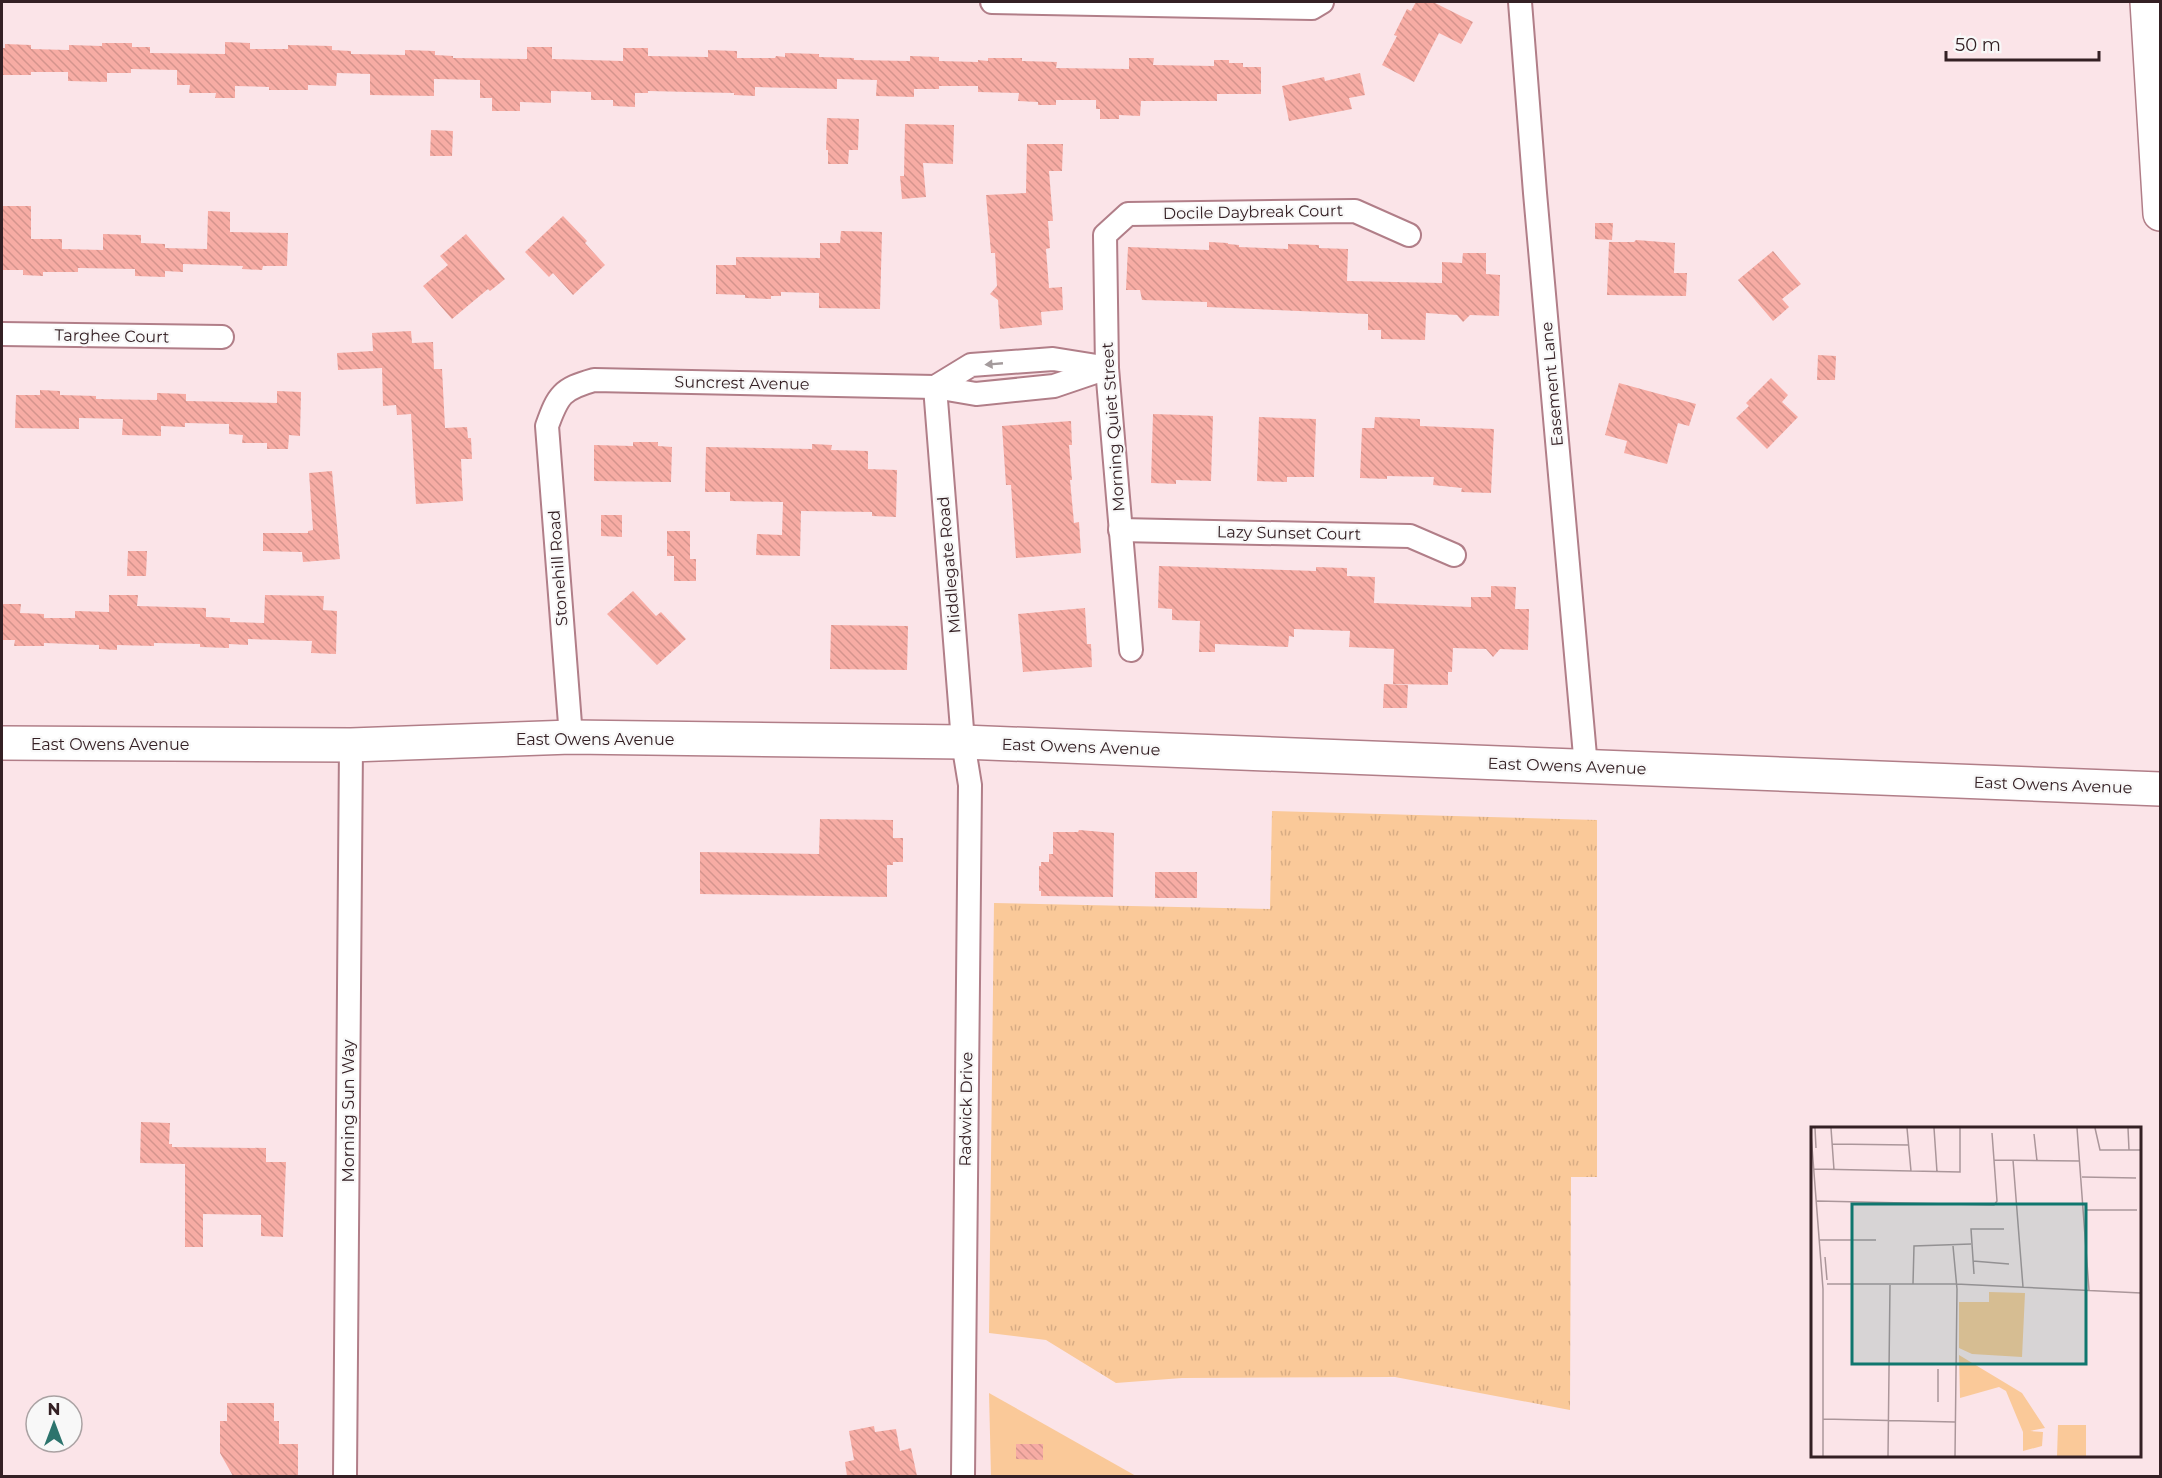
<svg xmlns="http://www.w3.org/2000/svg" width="2162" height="1478" viewBox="0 0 2162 1478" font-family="Montserrat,sans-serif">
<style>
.grass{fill:url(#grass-tufts)}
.green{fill:#fac999}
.building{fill:url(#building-back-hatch)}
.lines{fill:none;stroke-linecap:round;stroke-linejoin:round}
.street-casing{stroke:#b17e88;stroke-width:26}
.secondary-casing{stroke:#b17e88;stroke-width:36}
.street{stroke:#fff;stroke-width:22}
.secondary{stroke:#fff;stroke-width:33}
.oneway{fill:#a49b9c}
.labels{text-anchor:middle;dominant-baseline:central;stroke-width:4.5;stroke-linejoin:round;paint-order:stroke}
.street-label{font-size:16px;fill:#342024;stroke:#f8f8f8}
.inset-road{fill:none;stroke:#ab969a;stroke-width:1.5}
.view{fill:#0f766e;fill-opacity:0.15;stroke:#0f766e;stroke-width:3}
.inset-edge{fill:none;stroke:#342024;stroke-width:3}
</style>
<defs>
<pattern id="grass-tufts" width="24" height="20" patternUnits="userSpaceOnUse" patternTransform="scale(1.5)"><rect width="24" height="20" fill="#fac999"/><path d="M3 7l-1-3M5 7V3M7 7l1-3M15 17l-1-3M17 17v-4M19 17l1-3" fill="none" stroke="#d7ac84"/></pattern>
<pattern id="building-back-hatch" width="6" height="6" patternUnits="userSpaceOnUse" patternTransform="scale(1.5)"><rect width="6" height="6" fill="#f7aca4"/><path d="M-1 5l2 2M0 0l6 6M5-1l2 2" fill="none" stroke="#d4948d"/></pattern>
</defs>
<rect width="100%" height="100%" fill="#fbe4e8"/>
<!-- grass -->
<polygon class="grass" points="1272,811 1597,820 1597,1177 1571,1177 1570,1410 1395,1377 1182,1378 1116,1383 1046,1340 989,1333 994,903 1270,909"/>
<!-- green -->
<polygon class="green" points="989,1393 1136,1476 991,1476"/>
<!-- building -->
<g class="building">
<polygon points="1416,2 1433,2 1473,22 1461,44 1439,33 1414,82 1382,65 1397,36 1394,35 1407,9 1411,11"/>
<polygon points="225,42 250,43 250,49 288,49 288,45 332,46 332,50 351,51 351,54 405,55 405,50 435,51 435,55 453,56 453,58 527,59 527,47 552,47 552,59 623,61 623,48 648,48 648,56 708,57 708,50 737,51 737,58 775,58 776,56 785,57 785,53 819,54 819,57 854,58 854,60 910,61 910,56 939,57 939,61 978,62 978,60 988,61 988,58 1022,58 1022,61 1057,62 1056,68 1129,69 1129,58 1154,58 1153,65 1214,66 1214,60 1229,60 1229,63 1243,63 1243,67 1261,67 1261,94 1217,94 1217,101 1141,101 1140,116 1119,115 1119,119 1100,119 1100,109 1096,109 1096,100 1056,100 1056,105 1038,105 1038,102 1018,101 1019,93 978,92 978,86 939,86 939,89 914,89 914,97 876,96 877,80 837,79 837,89 755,87 755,96 734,95 734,93 648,91 648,93 635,93 635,107 613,106 613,100 591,100 591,92 551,91 551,103 520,102 520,111 492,111 492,98 480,98 480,80 434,79 434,96 370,95 370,74 337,73 336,86 308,85 308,90 269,90 269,87 235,86 235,98 215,98 216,93 189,93 190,85 177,85 177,70 131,69 131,73 107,73 107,82 68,81 68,72 31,72 31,75 2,75 2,48 5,48 5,44 31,45 31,49 69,50 69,45 102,46 102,43 132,43 132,47 150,47 150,53 225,54"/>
<polygon points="1360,73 1365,95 1349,98 1352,109 1289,121 1282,86 1324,77 1325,81"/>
<polygon points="827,118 859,119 858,150 849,150 848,164 828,164 828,150 826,150"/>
<polygon points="905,124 954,125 953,164 923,163 926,197 902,199 900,176 904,176"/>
<polygon points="431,130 453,131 452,156 430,156"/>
<polygon points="1027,144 1063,144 1062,171 1049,171 1053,221 1048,221 1050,248 1046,249 1049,288 1062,287 1063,310 1041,312 1042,325 1000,329 998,300 990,294 997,286 995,253 991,253 986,195 1026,193"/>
<polygon points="2,206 31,206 31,239 62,239 62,249 103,250 103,234 141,235 141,243 165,244 165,248 207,249 208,211 230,212 230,232 288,233 287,266 263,266 262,270 242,269 243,266 183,264 183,272 165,271 165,277 135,276 135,269 78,268 78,272 43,272 43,276 23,275 23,270 2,270"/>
<polygon points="563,216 587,241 585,243 605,265 573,295 553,273 549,277 525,252"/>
<polygon points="1595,223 1613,223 1612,240 1595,239"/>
<polygon points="841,231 882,232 880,309 819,308 819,293 781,292 781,296 771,296 771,299 745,298 745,295 716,294 716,265 736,265 736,257 820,258 820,243 840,243"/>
<polygon points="466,234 505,279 490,291 488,289 452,319 423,286 448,265 440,256"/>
<polygon points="1636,240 1675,243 1674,273 1687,273 1686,296 1607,295 1609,242 1634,242"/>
<polygon points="1209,242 1228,243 1228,244 1239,245 1239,247 1288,249 1288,244 1319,245 1319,248 1348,249 1347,281 1442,283 1442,262 1462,263 1463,253 1486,253 1486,274 1500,275 1499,316 1470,315 1463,322 1457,315 1426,313 1425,340 1381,339 1381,330 1368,330 1368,314 1207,307 1207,302 1142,300 1140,290 1126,290 1128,247 1209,250"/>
<polygon points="1773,251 1801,284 1782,299 1789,307 1773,321 1738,280"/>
<polygon points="411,331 412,343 433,342 434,369 442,369 445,428 467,427 468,438 471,438 472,459 461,459 463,501 416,504 411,414 397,415 396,405 383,406 382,368 338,370 337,353 373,351 372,333"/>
<polygon points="1818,355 1836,356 1835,380 1817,380"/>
<polygon points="1771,378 1788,395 1782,402 1798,417 1767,449 1736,418 1749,406 1746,403"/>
<polygon points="1619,383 1696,404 1689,426 1678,423 1667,464 1624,453 1627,441 1605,435"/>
<polygon points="40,390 60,391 60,395 96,396 96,399 157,400 157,393 186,394 186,401 277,403 277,391 301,392 300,436 289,435 288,449 267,449 267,443 242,443 243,435 229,434 229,424 185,423 185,427 161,426 161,436 122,435 123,419 79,418 79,429 15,428 16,395 40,395"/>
<polygon points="1153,414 1213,416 1211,481 1176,480 1176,484 1151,483"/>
<polygon points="1259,417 1316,419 1314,477 1287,477 1287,482 1257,481"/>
<polygon points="1375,417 1420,419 1420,426 1494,429 1491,493 1461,492 1462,488 1433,485 1434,477 1387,476 1387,479 1360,478 1362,428 1374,428"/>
<polygon points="1071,421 1072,445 1069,445 1072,480 1070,480 1074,523 1079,522 1081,553 1016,558 1011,485 1006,485 1002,426"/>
<polygon points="633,442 658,442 658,446 672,447 671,482 594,481 594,445 633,446"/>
<polygon points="812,444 832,445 831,450 868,451 868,469 897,470 896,517 872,516 872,512 801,511 800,556 756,555 757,534 782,535 783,502 730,501 730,492 705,492 706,447 812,449"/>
<polygon points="332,471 340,559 303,562 302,552 263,551 263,533 308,533 308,531 313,530 309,473"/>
<polygon points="601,515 622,515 622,537 601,536"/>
<polygon points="667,531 690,531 690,559 696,559 696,581 674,581 674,556 667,556"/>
<polygon points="128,551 147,551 146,576 127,576"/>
<polygon points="1159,566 1316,571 1316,567 1347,568 1347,576 1375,577 1374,603 1471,607 1471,597 1491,597 1491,586 1516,587 1515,609 1529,609 1528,650 1500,649 1493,657 1486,649 1453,648 1452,672 1448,672 1448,685 1393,684 1394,649 1349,647 1350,631 1294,629 1294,637 1289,636 1288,647 1215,644 1215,652 1199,652 1200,621 1172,620 1172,609 1158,608"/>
<polygon points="633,591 656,616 661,612 686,639 657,665 607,614"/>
<polygon points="109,595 138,595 137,606 206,608 206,617 230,618 230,622 264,623 265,595 324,596 323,610 337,611 336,654 311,653 312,641 248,639 248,645 229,644 229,648 200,647 200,644 154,643 154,646 117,645 117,650 99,649 99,645 44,643 44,646 14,646 15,640 2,640 2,604 21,604 20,613 44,614 44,618 75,618 75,611 109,612"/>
<polygon points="1085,608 1087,644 1091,644 1092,667 1023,672 1018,614"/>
<polygon points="831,625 908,626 907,670 830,669"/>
<polygon points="1384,684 1408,685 1407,708 1383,708"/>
<polygon points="820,819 893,820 893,838 903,838 903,862 893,862 893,865 887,865 887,897 700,894 700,852 819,854"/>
<polygon points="1079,830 1114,833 1113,897 1041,896 1041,891 1039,891 1039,866 1041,866 1041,862 1049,862 1049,854 1053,854 1053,832 1078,832"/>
<rect x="1155" y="872" width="42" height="26"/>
<polygon points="141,1122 170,1123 169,1144 172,1144 172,1147 266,1148 266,1162 286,1162 283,1237 261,1236 261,1215 203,1214 203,1247 185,1247 185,1164 140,1163"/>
<polygon points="227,1403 274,1403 274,1421 279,1421 279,1444 298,1444 298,1476 233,1476 220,1453 220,1421 227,1421"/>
<polygon points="874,1426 875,1432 896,1429 900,1451 911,1448 917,1476 847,1476 845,1462 854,1460 849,1431"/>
<polygon points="1016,1444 1043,1444 1043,1460 1016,1459"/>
</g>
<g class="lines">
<!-- street casing -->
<g class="street-casing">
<g id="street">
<polyline points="992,2 1312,8 1322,2"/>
<polyline points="1520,2 1535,193 1586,767"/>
<polyline points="2,334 222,337"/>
<polyline points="935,387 963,742 970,785 963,1476"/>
<polyline points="935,387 971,365 1053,359 1103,367"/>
<polyline points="1120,530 1410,536 1454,555"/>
<polyline points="1131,650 1107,368 1105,235 1128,214 1355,211 1409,235"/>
<path d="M571,737l-24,-311c11,-31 15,-37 47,-46l341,7 41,7 78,-8 53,-18"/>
<polyline points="345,1476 351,745"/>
</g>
</g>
<!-- secondary casing -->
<g class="secondary-casing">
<g id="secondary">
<polyline points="2147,2 2160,214"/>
<polyline points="2,743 351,745 571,737 963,742 2160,789"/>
</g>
</g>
<!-- street -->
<use href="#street" class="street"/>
<!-- secondary -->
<use href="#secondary" class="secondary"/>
</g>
<!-- one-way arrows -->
<defs><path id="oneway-solid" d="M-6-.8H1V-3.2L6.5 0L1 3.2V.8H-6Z" transform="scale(1.5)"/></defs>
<use class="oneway" href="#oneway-solid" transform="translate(994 364) rotate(175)"/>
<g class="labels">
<!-- street labels -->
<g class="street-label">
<text transform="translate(1253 212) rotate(-1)">Docile Daybreak Court</text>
<text transform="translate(112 336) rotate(1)">Targhee Court</text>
<text transform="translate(742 383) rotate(1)">Suncrest Avenue</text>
<text transform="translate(1552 384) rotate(-95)">Easement Lane</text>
<text transform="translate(1113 427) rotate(-94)">Morning Quiet Street</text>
<text transform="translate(1289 533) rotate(1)">Lazy Sunset Court</text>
<text transform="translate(949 565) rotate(-95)">Middlegate Road</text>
<text transform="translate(558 568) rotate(-94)">Stonehill Road</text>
<text x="595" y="739">East Owens Avenue</text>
<text x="110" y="744">East Owens Avenue</text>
<text transform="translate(1081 747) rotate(2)">East Owens Avenue</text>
<text transform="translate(1567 766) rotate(2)">East Owens Avenue</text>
<text transform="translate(2053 785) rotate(2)">East Owens Avenue</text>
<text transform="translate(966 1109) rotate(-89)">Radwick Drive</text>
<text transform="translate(348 1111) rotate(-90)">Morning Sun Way</text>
</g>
</g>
<!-- overview -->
<g transform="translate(1811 1127)">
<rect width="330" height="330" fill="#fbe4e8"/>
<path d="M178,165l36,1 -3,64 -50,-3 -13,-6v-46h30zM247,298h28v31h-29z" fill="#fac999"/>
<path d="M148,228l63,38 23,35 -15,3 13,1 -1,14 -19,5v-19l-17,-41 -7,-4 -39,11z" fill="#fac999"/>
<path class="inset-road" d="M4,1l1,20M20,1l3,42M96,1l4,43M123,1l3,44M266,1l12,162M284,1l5,22h41M317,1l1,22M0,7l12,155v167M223,7l3,27M21,17l77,1M183,33l86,1M202,33l10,127M3,42l146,3v-44M271,50l54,1M6,74l177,4 3,-4 -5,-68M274,83h52M9,113h56M142,119l4,43 -2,167M14,130l2,23M162,134l36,3M163,147l-3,-45h33M16,157h129l185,9M102,157l1,-38 57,-2M127,242v33M12,292l132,3M77,329l2,-171"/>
<path class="view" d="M41,77h234v160h-234z"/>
<rect width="330" height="330" class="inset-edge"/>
</g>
<!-- border -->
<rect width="2162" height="1478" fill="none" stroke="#342024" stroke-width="6"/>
<!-- north arrow -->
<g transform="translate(54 1424)"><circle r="28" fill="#f8f8f8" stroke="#aaa2a3" stroke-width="1.5"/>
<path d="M0-4.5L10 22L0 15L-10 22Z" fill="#2c746d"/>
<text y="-9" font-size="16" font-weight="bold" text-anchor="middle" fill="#342024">N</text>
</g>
<!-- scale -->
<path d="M1946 51v9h153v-9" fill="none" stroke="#342024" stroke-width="3"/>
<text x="1955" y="51" font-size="18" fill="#342024" stroke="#f8f8f8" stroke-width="4.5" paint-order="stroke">50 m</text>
</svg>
